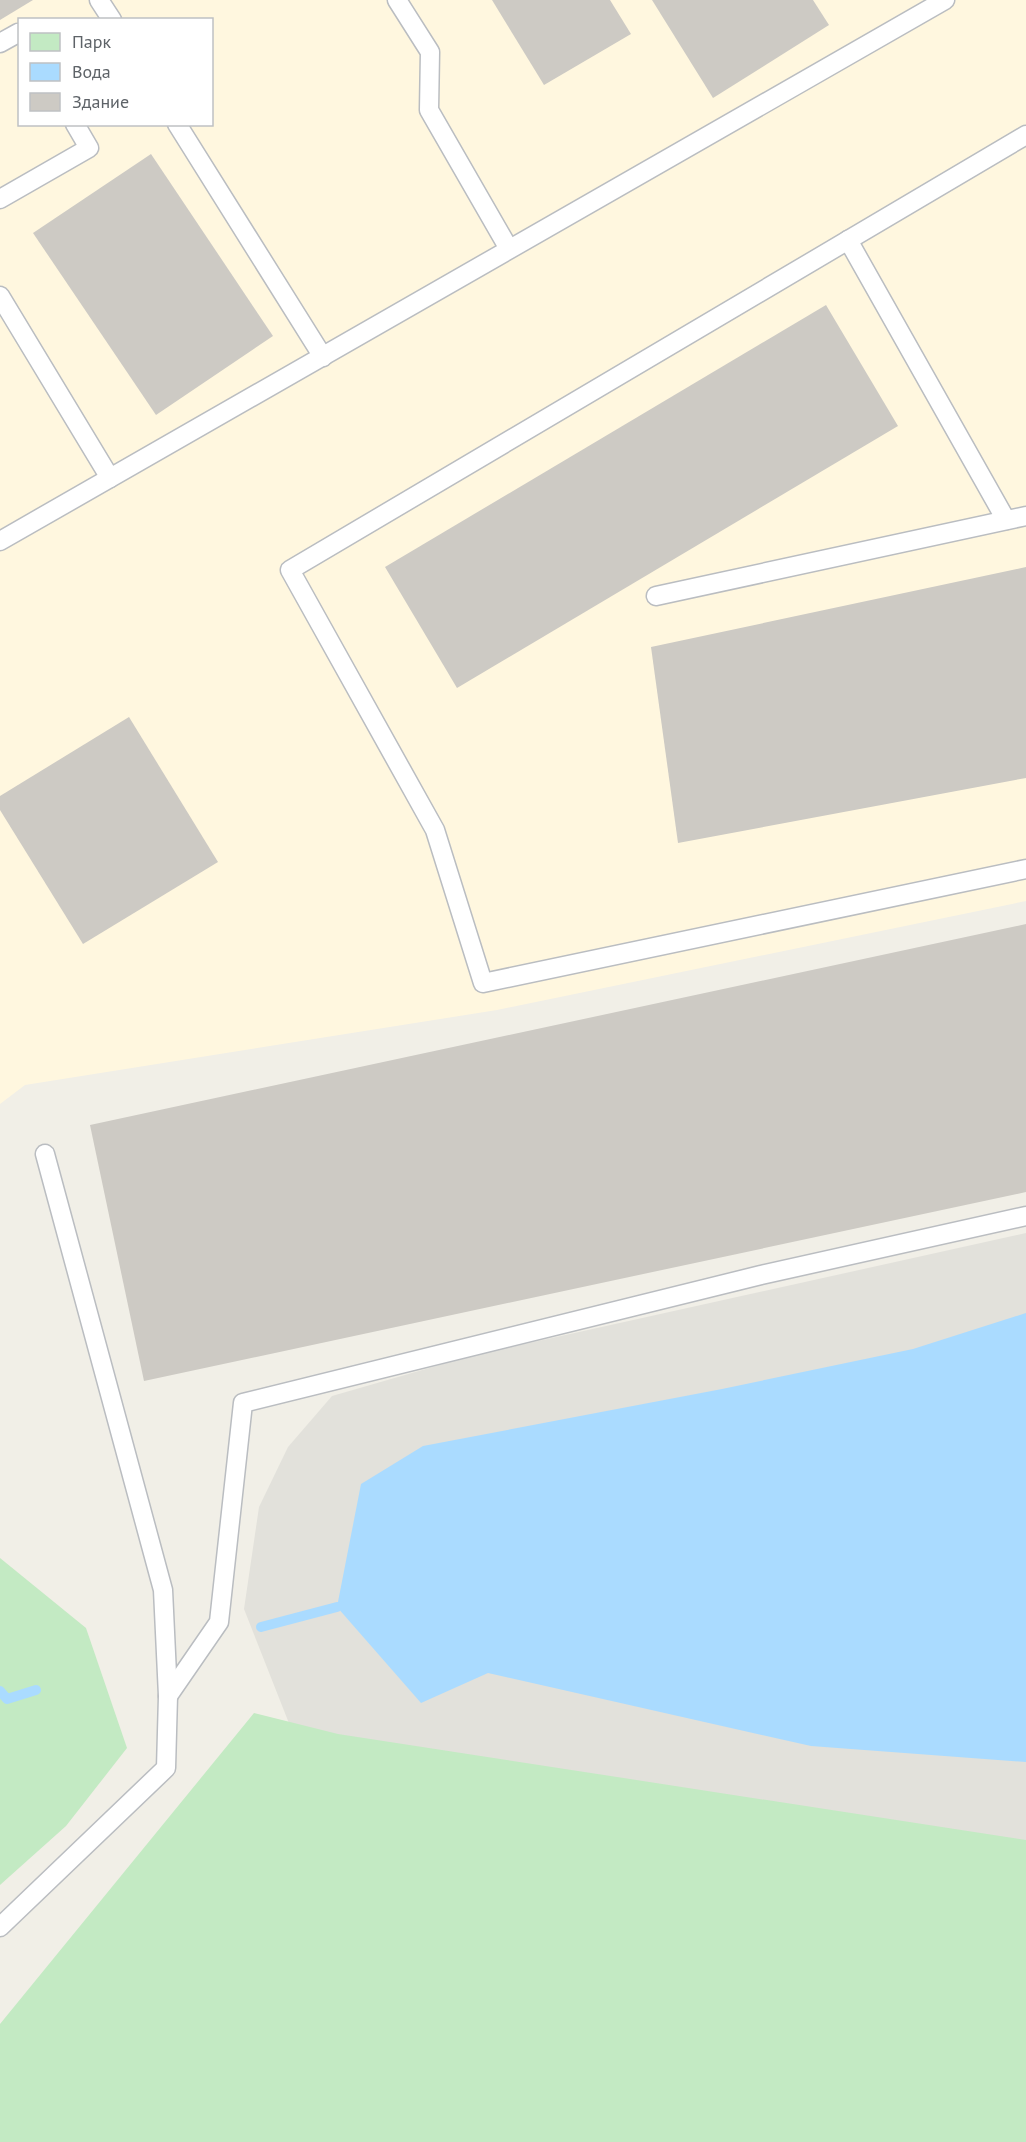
<svg xmlns="http://www.w3.org/2000/svg" width="1026" height="2142" viewBox="0 0 1026 2142" font-family="'PT Sans',sans-serif">
<style>
.commercial{fill:#fff7df;fill-rule:evenodd}
.industrial{fill:#e2e1db}
.green{fill:#c3eac3}
.water{fill:#aadbff}
.lines{fill:none;stroke-linecap:round;stroke-linejoin:round}
.stream{stroke:#aadbff;stroke-width:10}
.building{fill:#cdcac4}
.lane-casing{stroke:#babdc1;stroke-width:21}
.lane{stroke:#fff;stroke-width:18}
</style>
<rect width="100%" height="100%" fill="#f1efe7"/>
<!-- commercial -->
<path class="commercial" d="M0,0h1026v901l-529,109 -472,75 -25,19zM20,20h192v104h-192z"/>
<!-- industrial -->
<polygon class="industrial" points="1026,1233 1026,2142 454,2142 244,1609 259,1507 288,1447 332,1396 471,1356"/>
<!-- green -->
<g class="green">
<polygon points="0,1558 86,1628 127,1748 66,1826 0,1885"/>
<polygon points="254,1713 338,1734 1026,1840 1026,2142 0,2142 0,2024"/>
</g>
<!-- water -->
<polygon class="water" points="1026,1313 1026,1762 811,1746 488,1673 421,1703 337,1607 361,1484 423,1446 722,1389 913,1349"/>
<g class="lines">
<!-- stream -->
<g class="stream">
<polyline points="261,1627 337,1607"/>
<polyline points="0,1691 7,1699 36,1690"/>
</g>
</g>
<!-- building -->
<g class="building">
<polygon points="0,0 33,0 0,20"/>
<polygon points="492,0 610,0 631,34 544,85"/>
<polygon points="652,0 813,0 829,25 713,98"/>
<polygon points="151,154 273,336 156,415 33,233"/>
<polygon points="826,305 898,426 457,688 385,567"/>
<polygon points="1026,567 1026,778 678,843 651,647"/>
<polygon points="129,717 218,862 83,944 0,810 0,796"/>
<polygon points="1026,924 1026,1192 144,1381 90,1125"/>
</g>
<g class="lines">
<!-- lane casing -->
<g class="lane-casing">
<g id="lane">
<polyline points="99,0 112,20"/>
<polyline points="397,0 430,52 429,110 509,249"/>
<polyline points="0,43 18,33 20,35"/>
<polyline points="177,124 323,357"/>
<polyline points="1026,135 290,570 435,830 483,983 1026,869"/>
<polyline points="0,199 89,148 75,124"/>
<polyline points="848,240 1006,520"/>
<polyline points="0,296 110,478"/>
<polyline points="0,541 945,0"/>
<polyline points="656,596 1026,516"/>
<polyline points="168,1696 219,1622 243,1403 761,1275 1026,1216"/>
<polyline points="0,1927 166,1768 168,1696 163,1590 45,1154"/>
</g>
</g>
<!-- lane -->
<use href="#lane" class="lane"/>
</g>
<!-- legend -->
<rect x="18" y="18" width="195" height="108" fill="#ffffff" stroke="#bfc1c3" stroke-width="1.5"/>
<rect x="30" y="33" width="30" height="18" fill="#c3eac3" stroke="#bfc1c3" stroke-width="1.5"/>
<text x="72" y="48" font-size="18" fill="#5e6368">Парк</text>
<rect x="30" y="63" width="30" height="18" fill="#aadbff" stroke="#bfc1c3" stroke-width="1.5"/>
<text x="72" y="78" font-size="18" fill="#5e6368">Вода</text>
<rect x="30" y="93" width="30" height="18" fill="#cdcac4" stroke="#bfc1c3" stroke-width="1.5"/>
<text x="72" y="108" font-size="18" fill="#5e6368">Здание</text>
</svg>
